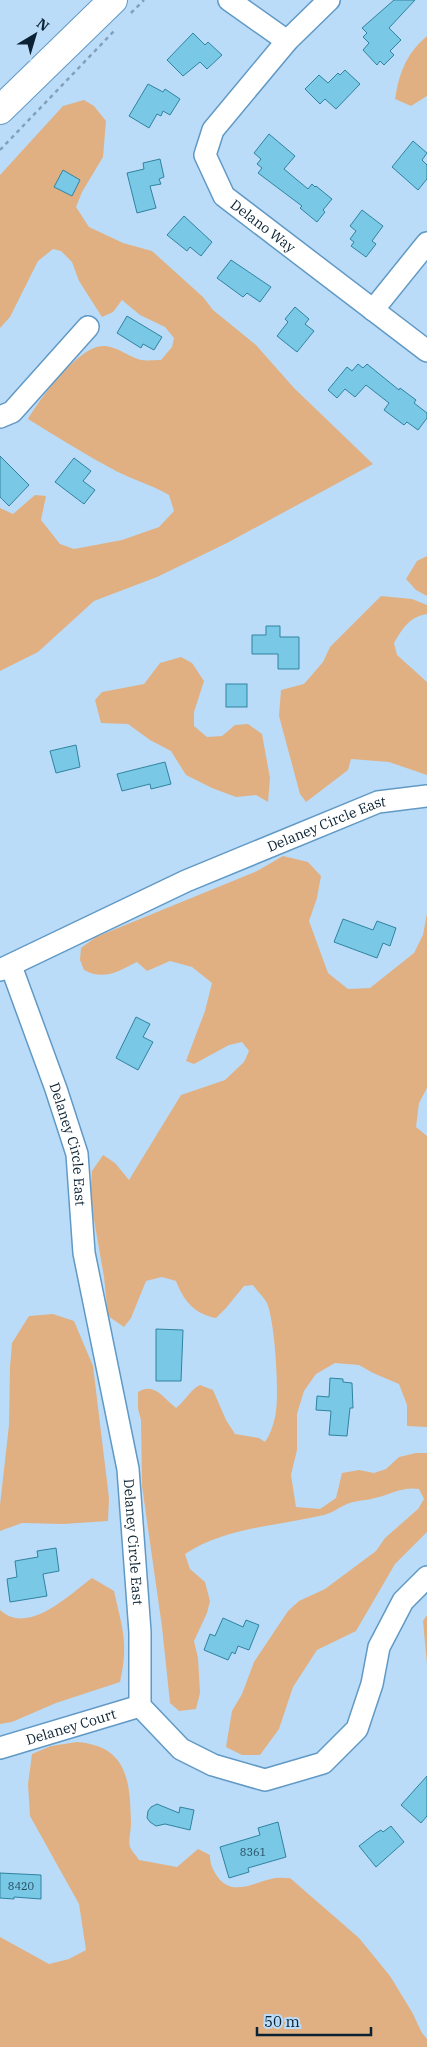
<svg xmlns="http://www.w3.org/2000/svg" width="427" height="2047" viewBox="0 0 427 2047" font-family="'IBM Plex Serif',serif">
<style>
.green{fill:#e1b082}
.building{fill:#78c8e6;stroke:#30839f}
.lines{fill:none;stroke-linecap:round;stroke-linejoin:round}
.minor-casing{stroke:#6199c5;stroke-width:24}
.major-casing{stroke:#6199c5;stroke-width:30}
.path{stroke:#82a0ba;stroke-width:2.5;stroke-dasharray:4 4;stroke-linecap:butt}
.minor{stroke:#fff;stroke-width:21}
.major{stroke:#fff;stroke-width:28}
.labels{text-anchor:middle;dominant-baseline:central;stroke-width:5;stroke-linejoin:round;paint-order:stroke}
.number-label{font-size:11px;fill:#264c60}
.street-label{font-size:14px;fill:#0a2233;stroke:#badcf9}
</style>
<rect width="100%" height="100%" fill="#badcf9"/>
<!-- green -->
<g class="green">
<path d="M427,36v60l-16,10 -16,-7c4,-26 11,-45 32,-63z"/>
<path d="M84,100l10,6 12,15 -3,36 -21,35 -6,15 13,20 34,16 29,8 51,46 10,13 43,35 38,43 79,76 -146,79 -70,34 -63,24 -56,51 -38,19v-163l13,6 22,-19 11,1 -5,24 19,24 14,5 48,-9 37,-13 15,-16 -5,-16c-17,-10 -35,-15 -53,-24 -30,-16 -59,-34 -88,-52 12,-20 51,-75 77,-73 13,1 24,11 36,14 6,1 14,0 20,0l11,-13 2,-9 -9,-11 -25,-12 -18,-15 -9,12 -11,5 -23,-36 -7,-19 -11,-11 -8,-2 -15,12 -28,56 -10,11v-153l63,-69z"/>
<polygon points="427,556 427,596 416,590 406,579 417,561"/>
<path d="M381,596l31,3 15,6v9c-18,3 -24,14 -33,29l3,12 30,27v93l-38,-13 -38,-3 -3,11 -42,32 -6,-8 -21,-78 2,-26 23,-6 19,-22 7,-15z"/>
<polygon points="181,657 192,663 204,681 194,712 194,726 207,737 222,736 235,725 248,724 262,734 270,778 268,802 256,795 236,797 212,788 186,775 171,751 150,740 128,724 101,723 95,700 102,692 144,684 160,663"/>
<path d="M283,856l25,6 13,14 -4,22 -8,23 19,52 20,16 22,-1 44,-35 9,-18 4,-22v175l-8,15 -3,24 11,9v291l-20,-1v-21l-8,-21 -26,-11 -14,-8 -24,-2 -19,11 -12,17 -7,23v36l-6,25 5,32 24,2 16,-11 6,-25 17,-3 15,3 12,-4 13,-12 17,-4h11v79l-32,32 -39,67 -39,19 -24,37 -14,42 -19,26h-18l-16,-8 6,-36 10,-17 12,-32 34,-51 11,-10 26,-12 51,-38 9,-13 33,-29 6,-10 -5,-10c-16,-3 -30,6 -44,9 -10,3 -21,2 -30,7 -7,3 -13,8 -21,10 -46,11 -98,12 -139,39l5,15 15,13 5,19 -3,12 -13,28 4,17 2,35 -4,16 -17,2 -9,-8 -8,-76 -20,-141 -1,-66 -3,-11v-17c17,-10 25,6 38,16 10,-8 14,-18 24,-23l13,5 13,30 9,14 24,4 6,4c5,-7 8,-16 10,-25 5,-20 0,-95 -8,-114 -3,-6 -10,-12 -14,-18l-9,1 -18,22 -10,10c-22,-4 -32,-17 -40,-37l-14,-4 -16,4 -15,37 -7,9 -16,-11 -4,-39 -14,-80 2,-26 11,-16 12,8 14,17 52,-85 44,-15 19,-18 5,-11 -7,-9 -13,3 -35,19 -8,-3 19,-50 7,-28 -20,-16 -22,-6 -23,10 -10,-9c-18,9 -33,19 -53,8l-4,-10 1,-12 15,-11 161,-66z"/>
<polygon points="53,1314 74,1321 93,1366 109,1498 108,1521 63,1524 22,1523 0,1531 0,1505 9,1425 10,1367 12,1343 29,1316"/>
<path d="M92,1578l22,13c8,36 15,53 6,91l-64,21 -44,19 -12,2v-114c28,26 69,-15 92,-32z"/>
<polygon points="427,1615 427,1664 423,1621"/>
<path d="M77,1742c51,4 53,39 54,82 0,7 -3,17 -1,23 2,5 7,9 9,13l38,7 21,-18 12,6c0,9 2,13 7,21 14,21 36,7 54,3 6,-2 13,-1 19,-1l69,60 31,38 22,36 10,21 5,6v8h-427v-110l49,27 20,-5 17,-9 -7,-46 -49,-88 -2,-32 4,-30 19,-8z"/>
</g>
<!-- building -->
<g class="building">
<polygon points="394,0 415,0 389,28 401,40 390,51 394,55 384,65 380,61 377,65 363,50 369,43 363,37 367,33 362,28"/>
<polygon points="193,33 205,45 208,42 222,55 207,69 200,62 183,76 167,60"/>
<polygon points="345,70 360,84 336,109 325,99 320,104 305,89 319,75 328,83 338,73 340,75"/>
<polygon points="148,84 163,92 165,89 180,99 170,115 163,111 161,116 157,114 149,128 129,116"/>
<polygon points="269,134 295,156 284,169 308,189 312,184 315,187 316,186 332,199 323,210 325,212 317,222 300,208 302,206 258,173 262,168 257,164 261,159 254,153"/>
<polygon points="413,141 427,153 422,160 427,165 427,179 418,190 392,167"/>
<polygon points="160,159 164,177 159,179 161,184 150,186 156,208 137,213 127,173 144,169 143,163"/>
<polygon points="63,170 80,180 72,196 54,187"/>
<polygon points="362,210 383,226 372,241 376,244 366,257 351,246 354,242 350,239 356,231 350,226"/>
<polygon points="184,216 212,242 201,256 190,247 187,251 167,235"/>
<polygon points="231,260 271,287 260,302 247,293 243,297 217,278"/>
<polygon points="295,307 309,319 305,324 314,331 297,352 277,336 288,322 285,319"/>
<polygon points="127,316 162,337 154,350 143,344 141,348 117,333"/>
<polygon points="358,364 363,368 367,364 399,390 400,388 416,400 414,403 427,413 427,418 418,430 407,422 404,425 384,410 389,403 366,385 355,397 345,389 337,398 328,390 347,367 352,371"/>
<polygon points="0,456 29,485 9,506 0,497"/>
<polygon points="74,458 91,471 83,481 95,490 84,504 55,482"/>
<polygon points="266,626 280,626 280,637 299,637 299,669 278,669 278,654 252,654 252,635 266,635"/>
<rect x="226" y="684" width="21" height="23"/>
<polygon points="76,745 80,767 56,773 50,751"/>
<polygon points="165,762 171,784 151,789 150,784 122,791 117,774"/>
<polygon points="343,919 373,930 377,921 396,928 390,946 383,943 377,958 334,942"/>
<polygon points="136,1017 150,1024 143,1037 153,1042 138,1070 116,1058"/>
<polygon points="156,1329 183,1330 181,1381 156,1381"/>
<polygon points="330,1378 343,1379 343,1382 352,1383 353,1408 350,1408 347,1436 329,1435 331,1411 316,1410 317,1396 329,1397"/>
<polygon points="56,1548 59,1571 43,1574 47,1596 10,1602 7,1579 17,1577 15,1561 38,1557 37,1551"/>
<polygon points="223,1618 243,1627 246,1620 259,1625 249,1650 238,1646 235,1654 232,1652 228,1660 204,1650 210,1634 215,1636"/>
<polygon points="427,1776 427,1816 421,1823 401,1805"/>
<polygon points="157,1804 179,1813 180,1807 194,1810 190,1830 165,1824 156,1826 150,1822 147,1818 148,1811 151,1807"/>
<polygon points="278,1822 286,1857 248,1868 249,1872 229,1878 220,1847 260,1835 258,1828"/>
<polygon points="391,1826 404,1842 376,1867 359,1846 376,1833 381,1830 383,1832"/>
<polygon points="0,1873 41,1875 41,1899 14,1897 14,1899 0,1898"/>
</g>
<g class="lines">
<!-- minor casing -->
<g class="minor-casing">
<g id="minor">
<polyline points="229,0 287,41"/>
<path id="s1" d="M329,0l-42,41 -74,89 -8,25 19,41 203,155"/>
<polyline points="373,310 427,243"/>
<polyline points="0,417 12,412 88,327"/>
<path id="s2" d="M11,966l45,123 21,65 7,99 44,216 12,163v74l41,43 32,16 52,15 58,-17 34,-34 15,-45 7,-37 24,-46 24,-24"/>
<path id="s3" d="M0,970l186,-89 192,-79 49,-6"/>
<path id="s4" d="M0,1748l140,-42"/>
</g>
</g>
<!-- major casing -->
<g class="major-casing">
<polyline id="major" points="0,110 113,0"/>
</g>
<!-- path -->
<g class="path">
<polyline points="131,13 144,0"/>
<polyline points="0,150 115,30"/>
</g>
<!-- minor -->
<use href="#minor" class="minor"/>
<!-- major -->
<use href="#major" class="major"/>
</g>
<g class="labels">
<!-- number labels -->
<g class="number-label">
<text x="253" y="1852">8361</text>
<text x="21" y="1886">8420</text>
</g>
<!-- street labels -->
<g class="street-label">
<text stroke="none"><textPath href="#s1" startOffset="295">Delano Way</textPath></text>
<text stroke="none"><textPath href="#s3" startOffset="358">Delaney Circle East</textPath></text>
<text stroke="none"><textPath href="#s2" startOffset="188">Delaney Circle East</textPath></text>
<text stroke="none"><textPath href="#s2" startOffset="592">Delaney Circle East</textPath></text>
<text stroke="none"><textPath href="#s4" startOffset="74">Delaney Court</textPath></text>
</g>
</g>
<!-- north arrow -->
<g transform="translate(35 35) rotate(38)" stroke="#badcf9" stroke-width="4" paint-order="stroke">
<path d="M0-4L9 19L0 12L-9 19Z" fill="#0a2233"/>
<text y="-8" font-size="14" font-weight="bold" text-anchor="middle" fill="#0a2233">N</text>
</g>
<!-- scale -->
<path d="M257 2027v8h114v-8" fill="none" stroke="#0a2233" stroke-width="2.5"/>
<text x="264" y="2027" font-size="15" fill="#0a2233" stroke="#badcf9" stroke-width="4" paint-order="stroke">50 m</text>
</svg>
